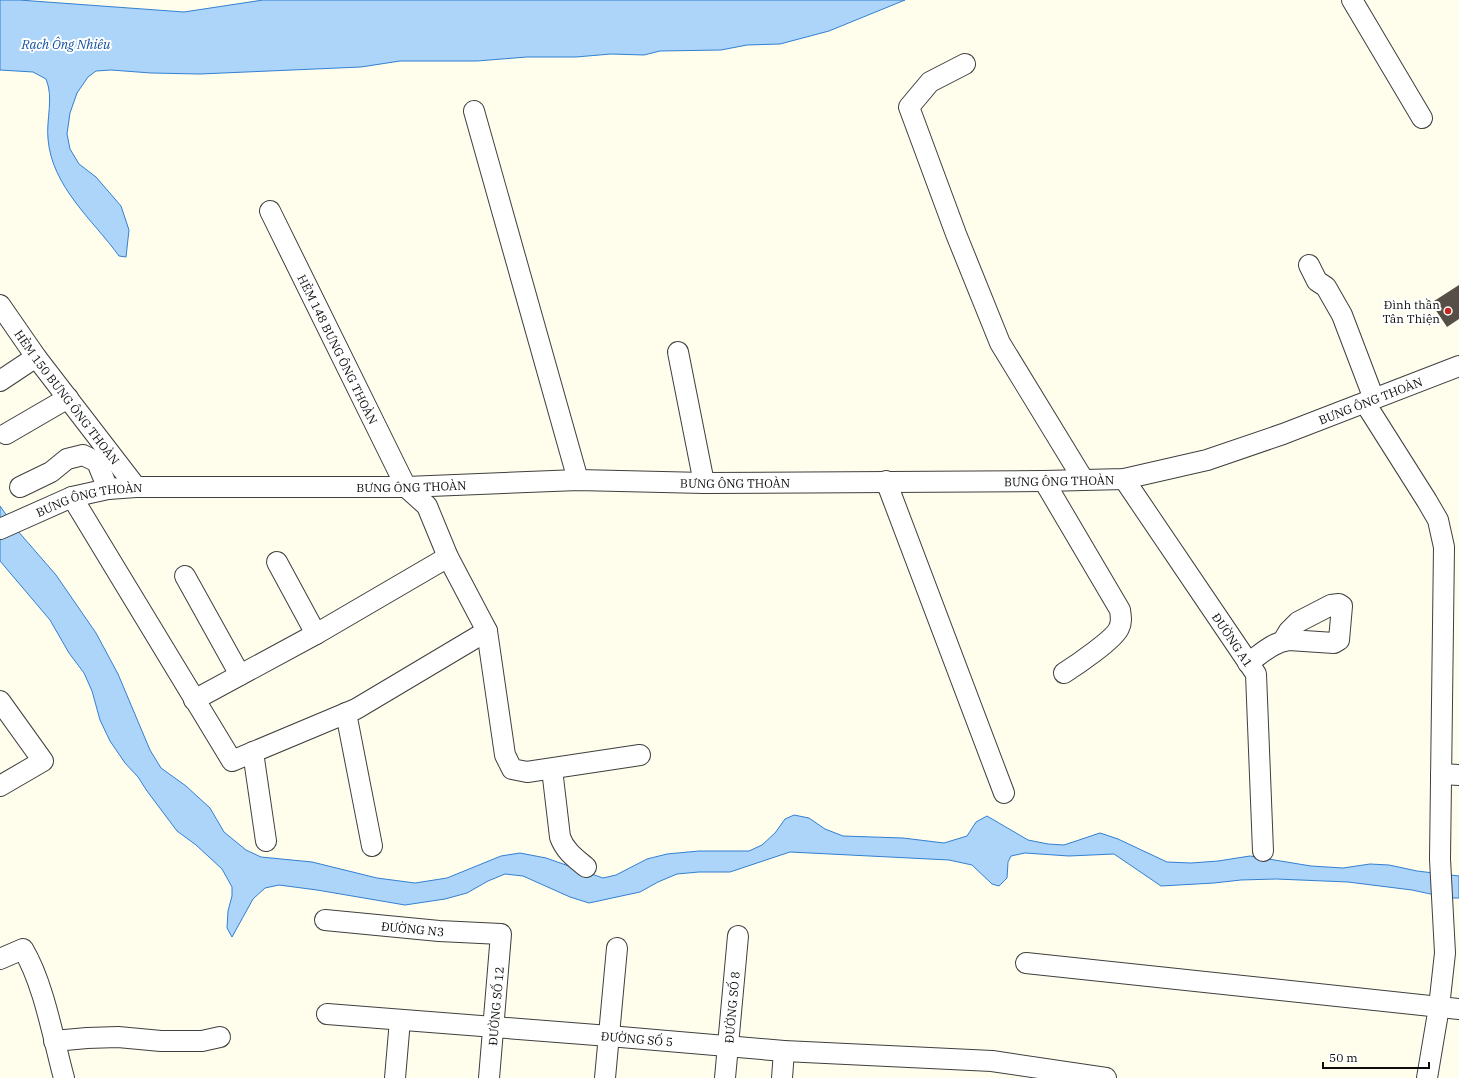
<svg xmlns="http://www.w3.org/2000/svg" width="1459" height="1078" viewBox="0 0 1459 1078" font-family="'IBM Plex Serif',serif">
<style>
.water{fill:#add4f9;stroke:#3280d3}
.building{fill:#554f48}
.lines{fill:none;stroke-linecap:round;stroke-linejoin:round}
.minor-casing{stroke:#3f3f3f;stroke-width:22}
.minor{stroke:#fff;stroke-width:20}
.poi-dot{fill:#c1291f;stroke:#fff;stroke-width:1.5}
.labels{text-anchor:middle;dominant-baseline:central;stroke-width:4;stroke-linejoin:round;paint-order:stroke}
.poi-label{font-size:12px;fill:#0c0c0c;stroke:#fff;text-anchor:end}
.street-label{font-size:12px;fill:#0c0c0c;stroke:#fff}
.water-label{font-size:13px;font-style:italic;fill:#1152a2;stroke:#fff}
</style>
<rect width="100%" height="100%" fill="#fffdeb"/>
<!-- water -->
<g class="water">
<path d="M0,0h19l165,12 79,-12h642l-76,31 -49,13 -33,1 -26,5 -61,1 -16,4 -33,-1 -35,3h-49l-50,4h-77l-39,6 -161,7 -49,-1 -40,-3 -15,1 -8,6 -11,16 -7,20 -3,21 3,15 9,15 17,13 25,29 8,24 -3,27 -7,-1c-26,-36 -67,-69 -71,-117 -2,-20 6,-41 -2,-60l-13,-7 -33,-2z"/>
<polygon points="0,506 17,530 56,575 96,633 118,674 150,750 161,768 186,786 210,808 224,832 246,850 261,857 312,862 377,878 415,883 447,878 501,856 520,853 546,858 603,878 616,875 647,859 667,854 699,851 749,851 762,845 775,833 785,819 794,815 809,818 825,829 843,836 903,838 944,843 967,836 976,822 987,816 1028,840 1048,844 1064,845 1100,833 1118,839 1167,862 1191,863 1218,861 1250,856 1311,866 1343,868 1370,864 1389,865 1417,871 1459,876 1459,898 1449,898 1412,890 1348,882 1276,879 1241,880 1214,883 1161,886 1114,854 1069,856 1025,853 1011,856 1008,862 1007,878 999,886 992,884 972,865 949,860 790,852 730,872 699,872 677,874 658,882 640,892 589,903 570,897 523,876 505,874 488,881 467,893 445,899 405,905 317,890 279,885 265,888 253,899 232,937 227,928 228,911 232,896 232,887 222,869 196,845 177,831 147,791 138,777 125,763 110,741 100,720 92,691 84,673 69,653 50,620 0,561"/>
</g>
<!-- building -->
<polygon class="building" points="1459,285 1459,319 1447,327 1431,303"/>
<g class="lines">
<!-- minor casing -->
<g class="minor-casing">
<g id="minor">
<polyline points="1352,0 1422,118"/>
<polyline points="965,64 930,82 909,107 956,234 1000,343 1083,479"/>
<polyline points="474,111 578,480"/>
<path id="s1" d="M270,211l136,276 21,19 21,51 39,74 18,124 7,14 15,3 113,-17"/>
<polyline points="1309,265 1317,281 1326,287 1342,315 1374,399"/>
<path id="s2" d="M0,305l36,52 100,130"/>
<polyline points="678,352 704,483"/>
<polyline points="0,381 36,357"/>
<polyline points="1365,403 1427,501 1438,520 1444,547 1440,859 1445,953 1439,1007 1427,1078"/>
<polyline points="6,434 68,398"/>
<path id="s3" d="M1124,479l132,195 7,177"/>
<polyline points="886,481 1004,793"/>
<path d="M1044,481l76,129c1,7 2,12 -1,18 -4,11 -44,38 -55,45"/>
<polyline points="20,487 51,472 67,459 83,455 97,462 108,489"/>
<polyline points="72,497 232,761 356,709 487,631"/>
<path id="s4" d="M0,529l72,-32 36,-8 28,-2h270l172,-7 126,3 340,-2 80,-2 83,-19 76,-26 176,-68"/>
<polyline points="277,562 316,634"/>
<polyline points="185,576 240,675"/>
<path d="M1248,663c13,-9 25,-21 41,-23l45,3 5,-3 3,-34 -3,-2 -8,1 -33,17 -9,9 -6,10"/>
<polyline points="194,700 316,634 448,557"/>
<polyline points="0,701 43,761 0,786"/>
<polyline points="346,713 372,846"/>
<polyline points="253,752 266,841"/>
<path d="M552,769l8,68c5,14 15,21 26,30"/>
<polyline points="1441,774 1459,775"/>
<path id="s5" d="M325,920l114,11 62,3 -12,144"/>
<path d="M0,959l23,-10c21,35 30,89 41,129"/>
<polyline points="1026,963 1459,1009"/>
<path id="s6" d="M327,1014l282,22 175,15 208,10 114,17"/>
<polyline points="54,1041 87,1038 118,1037 161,1041 202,1041 220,1037"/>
<polyline points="395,1078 400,1020"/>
<polyline points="605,1078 617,948"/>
<path id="s7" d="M725,1078l13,-142"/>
<polyline points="782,1078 784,1051"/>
</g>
</g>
<!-- minor -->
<use href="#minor" class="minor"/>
</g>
<!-- markers -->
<circle class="poi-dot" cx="1448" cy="311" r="4"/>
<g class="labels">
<!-- poi labels -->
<g class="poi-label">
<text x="1440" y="304">Đình thần<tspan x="1440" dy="14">Tân Thiện</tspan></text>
</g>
<!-- street labels -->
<g class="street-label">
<text stroke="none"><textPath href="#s1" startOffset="154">HẺM 148 BƯNG ÔNG THOÀN</textPath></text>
<text stroke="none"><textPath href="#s2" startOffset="114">HẺM 150 BƯNG ÔNG THOÀN</textPath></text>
<text stroke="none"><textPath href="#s4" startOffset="1391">BƯNG ÔNG THOÀN</textPath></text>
<text stroke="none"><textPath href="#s4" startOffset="1067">BƯNG ÔNG THOÀN</textPath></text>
<text stroke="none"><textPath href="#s4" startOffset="743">BƯNG ÔNG THOÀN</textPath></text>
<text stroke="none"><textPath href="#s4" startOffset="419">BƯNG ÔNG THOÀN</textPath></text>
<text stroke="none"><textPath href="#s4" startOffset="95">BƯNG ÔNG THOÀN</textPath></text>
<text stroke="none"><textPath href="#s3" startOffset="194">ĐƯỜNG A1</textPath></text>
<text stroke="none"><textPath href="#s5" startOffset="88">ĐƯỜNG N3</textPath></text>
<text transform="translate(496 1006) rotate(-85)">ĐƯỜNG SỐ 12</text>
<text stroke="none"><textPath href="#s7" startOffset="71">ĐƯỜNG SỐ 8</textPath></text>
<text stroke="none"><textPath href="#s6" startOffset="311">ĐƯỜNG SỐ 5</textPath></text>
</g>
<!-- water labels -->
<g class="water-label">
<text x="66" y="44">Rạch Ông Nhiêu</text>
</g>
</g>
<!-- scale -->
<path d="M1323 1062v6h106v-6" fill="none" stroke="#0c0c0c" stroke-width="2"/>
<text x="1329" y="1062" font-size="12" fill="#0c0c0c" stroke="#ffffff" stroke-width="3" paint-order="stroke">50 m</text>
</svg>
